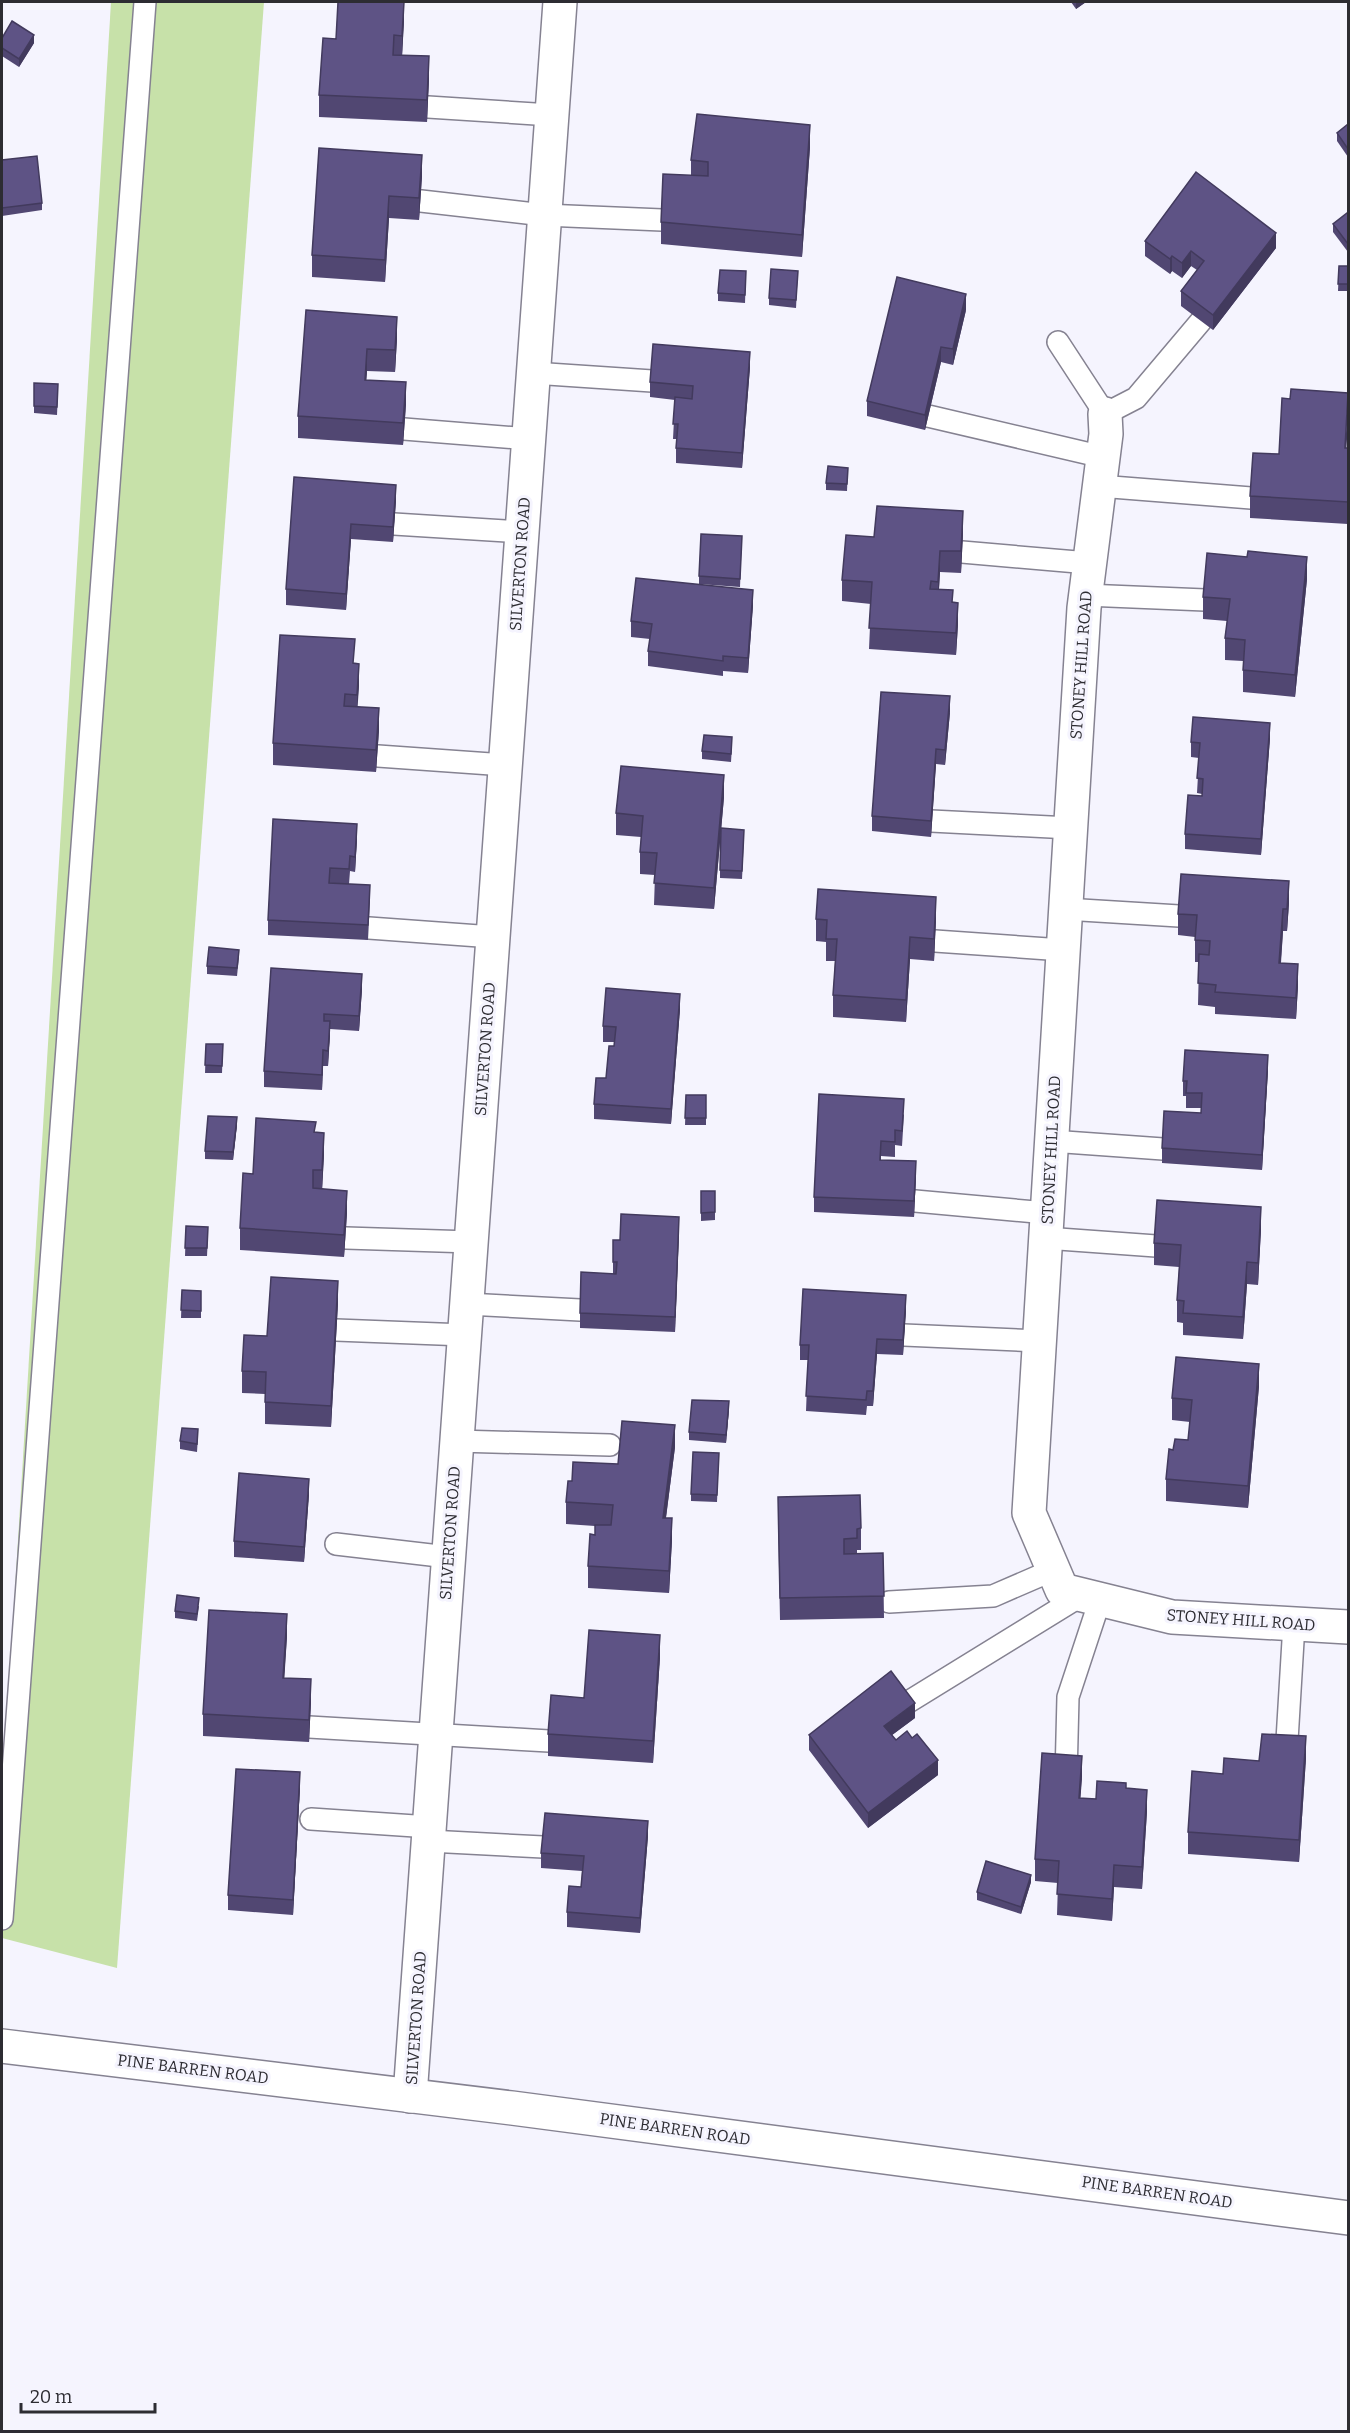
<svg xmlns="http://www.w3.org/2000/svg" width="1350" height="2433" viewBox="0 0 1350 2433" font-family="Bitter,serif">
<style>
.green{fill:#c7e1a9}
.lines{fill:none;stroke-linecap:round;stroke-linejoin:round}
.lane-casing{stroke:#858291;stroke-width:24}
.street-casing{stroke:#858291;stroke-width:36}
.secondary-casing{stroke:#858291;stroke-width:36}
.lane{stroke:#fff;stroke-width:21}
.street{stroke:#fff;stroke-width:33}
.secondary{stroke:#fff;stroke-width:33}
.wall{fill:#514772}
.shaded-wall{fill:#423a5d}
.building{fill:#5e5385;stroke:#423a5d;stroke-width:1.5}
.labels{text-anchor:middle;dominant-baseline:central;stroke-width:6;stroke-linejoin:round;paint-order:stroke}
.street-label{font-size:16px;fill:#2d2c32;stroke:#f5f4fe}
</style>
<rect width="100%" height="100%" fill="#f5f4fe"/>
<!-- green -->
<polygon class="green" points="111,2 264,2 117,1968 2,1938 2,1805"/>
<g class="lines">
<!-- lane casing -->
<g class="lane-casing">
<g id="lane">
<polyline points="428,107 551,115"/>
<polyline points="421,201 544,215 662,220"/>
<polyline points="1058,342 1105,414 1136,398 1201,321"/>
<polyline points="533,373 652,381"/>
<polyline points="928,416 1103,457"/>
<polyline points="404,429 529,439"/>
<polyline points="1099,486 1251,498"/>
<polyline points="394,524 522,532"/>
<polyline points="962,552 1089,563"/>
<polyline points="1085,595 1205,600"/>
<polyline points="378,756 505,765"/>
<polyline points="931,821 1070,828"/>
<polyline points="1065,909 1179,916"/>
<polyline points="369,928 493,937"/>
<polyline points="935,941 1063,950"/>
<polyline points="1051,1141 1163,1149"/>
<polyline points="915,1201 1047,1213"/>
<polyline points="346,1238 471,1242"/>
<polyline points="1045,1238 1156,1246"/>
<polyline points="467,1304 580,1310"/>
<polyline points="336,1330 465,1335"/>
<polyline points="904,1335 1039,1341"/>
<polyline points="457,1441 610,1445"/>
<polyline points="336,1544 448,1557"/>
<polyline points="889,1602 993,1596 1053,1570"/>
<polyline points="905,1704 1082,1595"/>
<polyline points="309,1727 549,1741"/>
<polyline points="1286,1757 1294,1624"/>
<polyline points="1066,1777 1068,1697 1100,1600"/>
<polyline points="311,1819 430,1827"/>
<polyline points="429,1841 543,1847"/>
<polyline points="2,1919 145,2"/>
</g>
</g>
<!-- street casing -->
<g class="street-casing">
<g id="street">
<polyline points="1105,414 1106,434 1084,608 1029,1513 1062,1590 1172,1617 1348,1627"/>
<polyline points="410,2096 560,2"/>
</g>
</g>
<!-- secondary casing -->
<g class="secondary-casing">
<polyline id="secondary" points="2,2046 512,2108 1348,2218"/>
</g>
<!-- lane -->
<use href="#lane" class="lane"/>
<!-- street -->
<use href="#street" class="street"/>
<!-- secondary -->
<use href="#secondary" class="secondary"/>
</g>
<!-- wall -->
<g class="wall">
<polygon points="1071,2 1086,2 1076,9"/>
<polygon points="404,20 402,55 429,78 427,122 319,117 319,95 336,39"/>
<polygon points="2,38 34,43 19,67 2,56"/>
<polygon points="1348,124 1348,157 1337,141 1337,133"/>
<polygon points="810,147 802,257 661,244 661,222 691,175 691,160"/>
<polygon points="319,148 422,176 419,220 389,218 385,282 312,277 312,255"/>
<polygon points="2,160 42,203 42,210 2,216"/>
<polygon points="1348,214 1348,252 1333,232 1333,224"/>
<polygon points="1145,241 1276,248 1213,330 1181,306 1181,291 1197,270 1191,266 1182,278 1172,271 1170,274 1145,256"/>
<polygon points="1339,266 1348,266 1348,291 1338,291"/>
<polygon points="746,271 745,303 718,301 718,293"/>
<polygon points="798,271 796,308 769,305 769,298"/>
<polygon points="306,310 397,339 395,372 367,371 366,380 406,404 403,445 298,438 298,416"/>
<polygon points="966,310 953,365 941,362 925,430 867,416 867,401"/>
<polygon points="750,367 742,468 676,463 676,439 673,439 675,400 650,397 650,382"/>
<polygon points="34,383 58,391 57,415 34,413"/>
<polygon points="1347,448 1348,448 1348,524 1250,518 1250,496 1279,454"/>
<polygon points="848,468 847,491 826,490 826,483"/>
<polygon points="294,477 396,500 393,542 351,539 346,610 286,605 286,589"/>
<polygon points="963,533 961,573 940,572 939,589 953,602 958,624 956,655 869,649 871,604 842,601 842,580 874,537"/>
<polygon points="742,536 740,587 699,584 699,576"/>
<polygon points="1307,579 1295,697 1243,692 1243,661 1225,660 1225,638 1227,621 1203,619 1203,597"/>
<polygon points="753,605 748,673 723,671 723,676 648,666 648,651 650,639 631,637 631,621"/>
<polygon points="355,663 359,685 357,707 379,730 376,772 273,765 273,743"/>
<polygon points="950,712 945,765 936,764 931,837 872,831 872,816"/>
<polygon points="1270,738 1261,855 1185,849 1185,834 1202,796 1202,794 1197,793 1199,758 1191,757 1191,742"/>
<polygon points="732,745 731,762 702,759 702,751"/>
<polygon points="724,797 714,909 654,905 655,875 640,874 640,852 641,837 616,835 616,813"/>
<polygon points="744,837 742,879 720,878 720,870"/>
<polygon points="357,839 355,872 350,871 349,884 370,900 368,940 268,935 268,920"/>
<polygon points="1289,903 1287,931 1283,931 1281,963 1298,986 1296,1019 1215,1014 1215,1007 1198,1005 1199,962 1195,962 1195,937 1178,935 1178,914"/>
<polygon points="816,919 936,919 934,961 910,959 906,1022 833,1017 833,995 835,961 826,961 826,942 816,941"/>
<polygon points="239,957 237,976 207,974 207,966"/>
<polygon points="271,968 362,989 359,1031 330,1029 328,1066 323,1066 322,1090 264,1087 264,1071"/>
<polygon points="680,1009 671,1124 594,1119 594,1104 606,1078 615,1042 603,1042 603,1026"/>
<polygon points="206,1044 223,1044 222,1073 205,1073"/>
<polygon points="1268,1070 1262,1170 1162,1163 1162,1148 1201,1113 1201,1108 1186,1108 1186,1096 1183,1096 1183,1081"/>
<polygon points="686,1095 706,1095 706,1125 685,1125"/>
<polygon points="904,1114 902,1146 895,1145 895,1157 881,1156 881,1160 916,1176 914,1217 814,1212 814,1197"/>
<polygon points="237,1125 233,1160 205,1159 205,1151"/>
<polygon points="316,1132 324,1154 322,1189 347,1213 344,1257 240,1250 240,1228 253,1174"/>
<polygon points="701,1191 715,1191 715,1220 701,1221"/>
<polygon points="186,1226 208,1235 207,1256 185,1256"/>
<polygon points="1261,1229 1258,1285 1247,1284 1243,1339 1183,1335 1183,1323 1177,1322 1177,1300 1179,1267 1154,1265 1154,1243"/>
<polygon points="679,1232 675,1332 580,1328 580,1313 613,1274 613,1262 620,1240"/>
<polygon points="182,1290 201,1291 201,1318 181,1318"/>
<polygon points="338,1303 331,1427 265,1424 265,1394 242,1393 242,1371 267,1336"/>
<polygon points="906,1310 903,1355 877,1354 873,1406 867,1406 866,1415 806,1411 808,1360 800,1360 800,1345"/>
<polygon points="1259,1386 1248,1508 1166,1501 1166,1479 1173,1450 1188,1440 1190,1422 1172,1420 1172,1398"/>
<polygon points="729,1409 726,1443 689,1440 689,1432"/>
<polygon points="198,1437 197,1452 180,1449 180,1441"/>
<polygon points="675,1447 666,1518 672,1540 669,1593 588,1588 588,1566 595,1535 595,1526 566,1524 566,1502 572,1481 618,1464"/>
<polygon points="719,1453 717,1502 691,1501 691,1494"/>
<polygon points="309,1494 304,1562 234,1557 234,1541"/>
<polygon points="778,1518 861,1528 861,1550 857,1550 857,1554 883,1553 884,1618 780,1620"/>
<polygon points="199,1606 197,1621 175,1618 175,1611"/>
<polygon points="287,1636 284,1678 311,1701 309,1742 203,1736 203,1714"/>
<polygon points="660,1657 653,1763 548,1756 548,1734 584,1698"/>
<polygon points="915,1718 892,1735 896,1740 938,1775 868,1828 809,1750 809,1735"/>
<polygon points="1306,1758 1299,1862 1188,1854 1188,1832 1223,1774 1259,1761"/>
<polygon points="1082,1777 1080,1798 1096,1799 1126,1788 1147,1811 1142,1889 1114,1887 1112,1921 1057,1915 1058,1883 1035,1881 1035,1859"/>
<polygon points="300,1787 293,1915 228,1910 228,1895"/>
<polygon points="648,1836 640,1933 567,1927 567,1912 581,1887 582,1871 541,1868 541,1853"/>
<polygon points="1031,1882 1021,1914 977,1900 977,1892"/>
</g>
<!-- shaded-wall -->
<g class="shaded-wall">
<polygon points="404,2 404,20 402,58 402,36"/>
<polygon points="1076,2 1086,2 1076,9"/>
<polygon points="34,35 34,43 19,67 19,59"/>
<polygon points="429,56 429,78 427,122 427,100"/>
<polygon points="810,125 810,147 802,257 802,235"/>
<polygon points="422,155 422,176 419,220 419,198"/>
<polygon points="389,196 389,218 385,282 385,260"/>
<polygon points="1276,233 1276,248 1213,330 1213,315"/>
<polygon points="1191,251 1191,266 1182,278 1182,263"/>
<polygon points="1172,256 1172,271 1170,274 1170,259"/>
<polygon points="966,294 966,310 953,365 953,349"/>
<polygon points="397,317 397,339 395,372 395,350"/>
<polygon points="941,347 941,362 925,430 925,415"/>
<polygon points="367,349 367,371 365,402 365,380"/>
<polygon points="750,352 750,367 742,468 742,453"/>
<polygon points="406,382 406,404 403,445 403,423"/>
<polygon points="1348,402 1348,424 1345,470 1345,448"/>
<polygon points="396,485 396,500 393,542 393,527"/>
<polygon points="963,511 963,533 961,573 961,551"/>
<polygon points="351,524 351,539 346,610 346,594"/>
<polygon points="940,551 940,572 938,603 938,582"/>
<polygon points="1307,557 1307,579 1295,697 1295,675"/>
<polygon points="753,590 753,605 748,673 748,658"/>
<polygon points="958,603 958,624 956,655 956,633"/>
<polygon points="359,664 359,685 357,716 357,695"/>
<polygon points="950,696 950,712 945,765 945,750"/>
<polygon points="379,708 379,730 376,772 376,750"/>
<polygon points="1270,723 1270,738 1261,855 1261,839"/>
<polygon points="936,749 936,764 931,837 931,821"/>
<polygon points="724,775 724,797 714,909 714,888"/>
<polygon points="357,824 357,839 355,872 355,857"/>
<polygon points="1289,881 1289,903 1287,931 1287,909"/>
<polygon points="936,897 936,919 934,961 934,939"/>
<polygon points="1283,909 1283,931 1279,985 1279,963"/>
<polygon points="910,937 910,959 906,1022 906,1000"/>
<polygon points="1298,964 1298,986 1296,1019 1296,998"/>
<polygon points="362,974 362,989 359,1031 359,1016"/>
<polygon points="680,994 680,1009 671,1124 671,1109"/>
<polygon points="330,1021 330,1036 328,1066 328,1051"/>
<polygon points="323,1050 323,1066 322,1090 322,1075"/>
<polygon points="1268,1055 1268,1070 1262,1170 1262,1155"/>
<polygon points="237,1117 237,1125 233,1160 233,1152"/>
<polygon points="324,1133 324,1154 322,1192 322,1170"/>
<polygon points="916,1161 916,1176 914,1217 914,1201"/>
<polygon points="347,1191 347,1213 344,1257 344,1235"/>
<polygon points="1261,1207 1261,1229 1258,1285 1258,1263"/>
<polygon points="679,1217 679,1232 675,1332 675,1317"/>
<polygon points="1247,1262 1247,1284 1243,1339 1243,1317"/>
<polygon points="338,1281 338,1303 331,1427 331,1406"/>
<polygon points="906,1295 906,1310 903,1355 903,1340"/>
<polygon points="877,1339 877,1354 873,1406 873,1391"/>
<polygon points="1259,1364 1259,1386 1248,1508 1248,1486"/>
<polygon points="729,1401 729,1409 726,1443 726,1435"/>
<polygon points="675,1425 675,1447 663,1540 663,1518"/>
<polygon points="309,1479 309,1494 304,1562 304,1547"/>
<polygon points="672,1518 672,1540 669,1593 669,1571"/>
<polygon points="287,1614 287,1636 283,1700 283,1678"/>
<polygon points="660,1635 660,1657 653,1763 653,1741"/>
<polygon points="311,1679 311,1701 309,1742 309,1720"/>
<polygon points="915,1703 915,1718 884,1741 884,1726"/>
<polygon points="1306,1736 1306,1758 1299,1862 1299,1840"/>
<polygon points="1082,1756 1082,1777 1079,1820 1079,1798"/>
<polygon points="938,1760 938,1775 868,1828 868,1813"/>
<polygon points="300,1772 300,1787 293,1915 293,1900"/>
<polygon points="1147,1790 1147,1811 1142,1889 1142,1867"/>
<polygon points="648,1821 648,1836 640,1933 640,1918"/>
<polygon points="1114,1865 1114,1887 1112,1921 1112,1899"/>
<polygon points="1031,1875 1031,1882 1021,1914 1021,1907"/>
</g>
<!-- building -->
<g class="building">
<polygon points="338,2 404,2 402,36 394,35 393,55 429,56 427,100 319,95 323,38 336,39"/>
<polygon points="12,21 34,35 19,59 2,48 2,38"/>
<polygon points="697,114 810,125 802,235 661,222 663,174 708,176 708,162 691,160"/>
<polygon points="1348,124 1348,149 1337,133"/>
<polygon points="319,148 422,155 419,198 389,196 385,260 312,255"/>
<polygon points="37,156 42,203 2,208 2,160"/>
<polygon points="1196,172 1276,233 1213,315 1181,291 1204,261 1191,251 1182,263 1172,256 1170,259 1145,241"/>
<polygon points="1347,213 1348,214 1348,244 1333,224"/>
<polygon points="1339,266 1348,266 1348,284 1338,284"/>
<polygon points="771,269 798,271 796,300 769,298"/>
<polygon points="720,270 746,271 745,295 718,293"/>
<polygon points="897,277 966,294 953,349 941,347 925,415 867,401"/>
<polygon points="306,310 397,317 395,350 367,349 365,380 406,382 403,423 298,416"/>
<polygon points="653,344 750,352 742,453 676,448 678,424 673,424 675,397 692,399 693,386 650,382"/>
<polygon points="34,383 58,384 57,407 34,406"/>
<polygon points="1291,389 1348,393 1345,448 1348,448 1348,502 1250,496 1253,453 1279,454 1282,398 1290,399"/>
<polygon points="828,466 848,468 847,484 826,483"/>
<polygon points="294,477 396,485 393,527 351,524 346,594 286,589"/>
<polygon points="877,506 963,511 961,551 940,551 938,582 931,581 930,589 953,590 952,602 958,603 956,633 869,628 872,582 842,580 846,535 874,537"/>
<polygon points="701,534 742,536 740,579 699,576"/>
<polygon points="1248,551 1307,557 1295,675 1243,670 1245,640 1225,638 1230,599 1203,597 1207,553 1247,557"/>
<polygon points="636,578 753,590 748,658 723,656 723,661 648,651 652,624 631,621"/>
<polygon points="280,635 355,639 353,663 359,664 357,695 345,694 344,706 379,708 376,750 273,743"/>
<polygon points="881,692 950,696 945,750 936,749 931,821 872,816"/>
<polygon points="1193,717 1270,723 1261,839 1185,834 1188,795 1202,796 1203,779 1197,778 1200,743 1191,742"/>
<polygon points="704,735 732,737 731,754 702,751"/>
<polygon points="621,766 724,775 714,888 654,883 657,853 640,852 643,816 616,813"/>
<polygon points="273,819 357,824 355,857 350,856 349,869 330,868 329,883 370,885 368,925 268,920"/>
<polygon points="721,828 744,830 742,871 720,870"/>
<polygon points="1181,874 1289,881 1287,909 1283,909 1279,963 1298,964 1296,998 1215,992 1216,985 1198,983 1199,954 1209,955 1210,941 1195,940 1197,915 1178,914"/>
<polygon points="818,889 936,897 934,939 910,937 906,1000 833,995 837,939 826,939 827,920 816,919"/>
<polygon points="209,947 239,950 237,968 207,966"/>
<polygon points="271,968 362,974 359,1016 324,1014 324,1021 330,1021 328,1051 323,1050 322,1075 264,1071"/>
<polygon points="606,988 680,994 671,1109 594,1104 596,1078 606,1078 609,1046 614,1046 616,1027 603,1026"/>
<polygon points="206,1044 223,1044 222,1066 205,1065"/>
<polygon points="1185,1050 1268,1055 1262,1155 1162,1148 1164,1111 1201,1113 1202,1093 1186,1093 1187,1081 1183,1081"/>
<polygon points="819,1094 904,1099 902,1131 895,1130 895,1142 881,1141 880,1160 916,1161 914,1201 814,1197"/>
<polygon points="686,1095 706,1095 706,1118 685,1118"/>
<polygon points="208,1116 237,1117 233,1152 205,1151"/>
<polygon points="256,1118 316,1122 314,1132 324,1133 322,1170 313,1170 313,1188 347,1191 344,1235 240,1228 243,1173 253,1174"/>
<polygon points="701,1191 715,1191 715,1212 701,1213"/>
<polygon points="1157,1200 1261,1207 1258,1263 1247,1262 1243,1317 1183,1313 1184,1301 1177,1300 1181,1245 1154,1243"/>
<polygon points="621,1214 679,1217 675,1317 580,1313 581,1272 616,1274 617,1262 613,1262 613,1240 620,1240"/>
<polygon points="186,1226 208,1227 207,1248 185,1248"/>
<polygon points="271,1277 338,1281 331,1406 265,1402 266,1372 242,1371 244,1335 267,1336"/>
<polygon points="803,1289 906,1295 903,1340 877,1339 873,1391 867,1391 866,1400 806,1396 809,1345 800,1345"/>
<polygon points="182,1290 201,1291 201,1311 181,1310"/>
<polygon points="1176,1357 1259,1364 1248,1486 1166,1479 1169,1449 1173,1450 1175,1439 1188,1440 1192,1400 1172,1398"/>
<polygon points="692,1400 729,1401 726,1435 689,1432"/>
<polygon points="622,1421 675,1425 663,1518 672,1518 669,1571 588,1566 590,1534 595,1535 595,1525 611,1525 613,1505 566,1502 568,1481 572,1481 573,1462 618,1464"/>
<polygon points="182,1428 198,1429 197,1444 180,1441"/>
<polygon points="693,1452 719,1453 717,1495 691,1494"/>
<polygon points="239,1473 309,1479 304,1547 234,1541"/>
<polygon points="860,1495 861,1528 857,1529 857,1538 844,1539 844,1554 883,1553 884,1596 780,1598 778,1497"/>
<polygon points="177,1595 199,1598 197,1614 175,1611"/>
<polygon points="209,1610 287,1614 283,1678 311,1679 309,1720 203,1714"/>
<polygon points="589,1630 660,1635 653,1741 548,1734 551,1695 584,1698"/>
<polygon points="891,1671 915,1703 884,1726 896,1740 907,1731 912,1738 917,1734 938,1760 868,1813 809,1735"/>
<polygon points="1262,1734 1306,1736 1299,1840 1188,1832 1192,1771 1223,1774 1224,1758 1259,1761"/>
<polygon points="1042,1753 1082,1756 1079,1798 1096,1799 1097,1781 1126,1783 1126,1788 1147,1790 1142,1867 1114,1865 1112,1899 1057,1894 1059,1861 1035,1859"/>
<polygon points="236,1769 300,1772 293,1900 228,1895"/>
<polygon points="545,1813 648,1821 640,1918 567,1912 569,1886 581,1887 584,1856 541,1853"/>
<polygon points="986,1861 1031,1875 1021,1907 977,1892"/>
</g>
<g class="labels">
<!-- street labels -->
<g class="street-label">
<text transform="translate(520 564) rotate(-86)">SILVERTON ROAD</text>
<text transform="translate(1081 665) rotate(-86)">STONEY HILL ROAD</text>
<text transform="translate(485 1049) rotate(-86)">SILVERTON ROAD</text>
<text transform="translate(1051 1150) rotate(-87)">STONEY HILL ROAD</text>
<text transform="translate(450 1533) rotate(-86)">SILVERTON ROAD</text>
<text transform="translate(1241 1620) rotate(4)">STONEY HILL ROAD</text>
<text transform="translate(416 2018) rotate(-86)">SILVERTON ROAD</text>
<text transform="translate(193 2069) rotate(7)">PINE BARREN ROAD</text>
<text transform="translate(675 2129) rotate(8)">PINE BARREN ROAD</text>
<text transform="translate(1157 2192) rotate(8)">PINE BARREN ROAD</text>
</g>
</g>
<!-- border -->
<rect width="1350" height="2433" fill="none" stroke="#2d2c32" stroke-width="6"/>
<!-- scale -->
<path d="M21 2403v9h134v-9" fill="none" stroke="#2d2c32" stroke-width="3"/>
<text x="30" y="2403" font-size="18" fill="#2d2c32" stroke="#f5f4fe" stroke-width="4.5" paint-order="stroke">20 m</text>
</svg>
